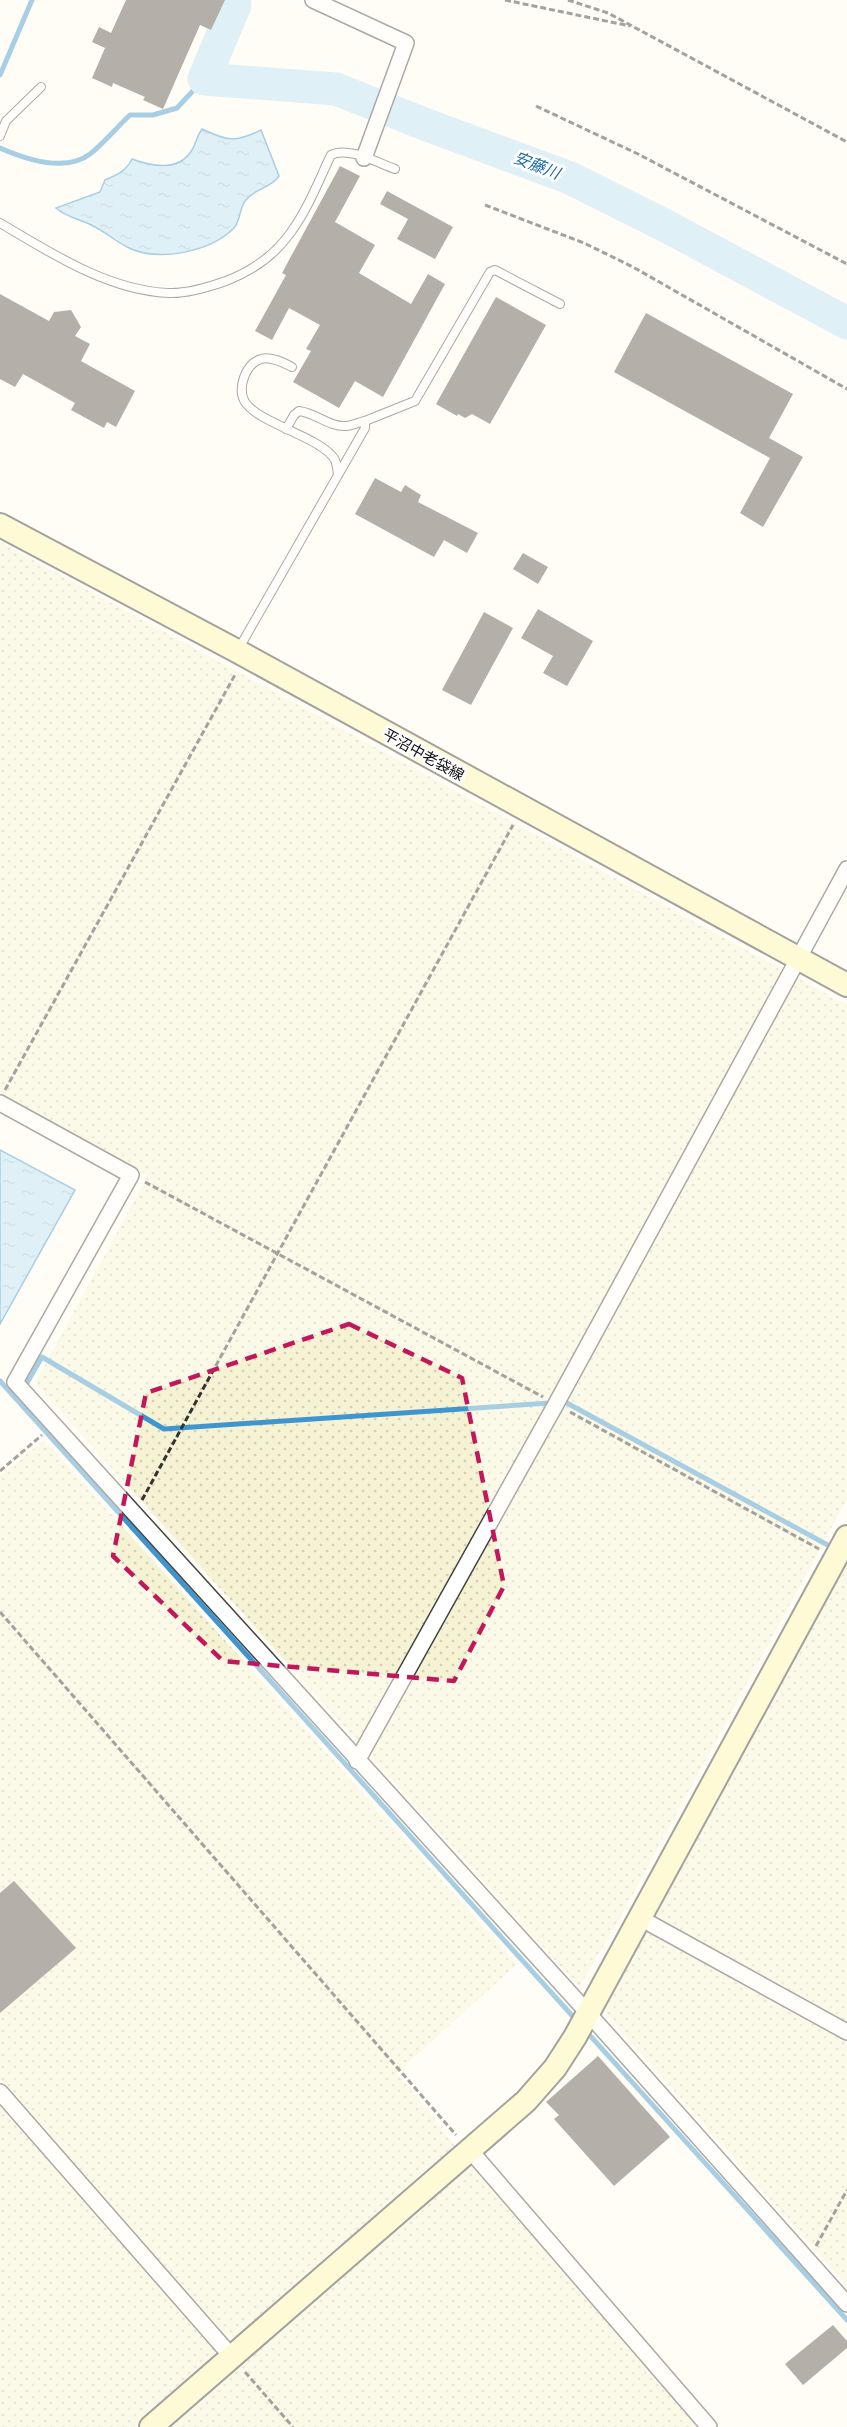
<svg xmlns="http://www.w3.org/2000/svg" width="847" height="2427" viewBox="0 0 847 2427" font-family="'PT Serif','Noto Sans JP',serif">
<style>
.farmland{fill:url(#farmland-dots)}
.water{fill:url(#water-ripples);stroke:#3f96cf;stroke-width:1.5}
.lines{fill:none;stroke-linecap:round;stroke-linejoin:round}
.stream{stroke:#3f96cf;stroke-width:5}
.river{stroke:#b9e0f7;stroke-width:33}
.building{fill:#5a524d}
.lane-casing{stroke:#444;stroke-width:10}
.street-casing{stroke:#444;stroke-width:18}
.secondary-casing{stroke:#333;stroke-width:26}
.path{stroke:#333;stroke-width:3;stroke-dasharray:6 3;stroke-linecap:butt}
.lane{stroke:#fff;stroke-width:8}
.street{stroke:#fff;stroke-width:15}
.secondary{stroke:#fff6b0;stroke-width:22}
.marked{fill:none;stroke:#c2185b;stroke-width:4.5;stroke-dasharray:12 8;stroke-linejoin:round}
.labels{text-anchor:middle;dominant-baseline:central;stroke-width:6;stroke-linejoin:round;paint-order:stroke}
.street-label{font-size:15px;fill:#111;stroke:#fff}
.water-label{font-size:16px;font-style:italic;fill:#1768a6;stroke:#fff}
</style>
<defs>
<pattern id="farmland-dots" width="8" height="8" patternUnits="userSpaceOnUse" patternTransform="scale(1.5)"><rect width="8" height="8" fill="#f6f3d4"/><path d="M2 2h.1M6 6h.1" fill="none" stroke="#d2cfb5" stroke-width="1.8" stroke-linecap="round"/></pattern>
<pattern id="water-ripples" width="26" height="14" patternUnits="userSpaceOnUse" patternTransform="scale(1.5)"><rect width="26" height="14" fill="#b9e0f7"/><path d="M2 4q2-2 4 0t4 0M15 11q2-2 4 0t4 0" fill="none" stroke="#9ebfd3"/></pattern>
</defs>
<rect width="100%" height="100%" fill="#fffdf5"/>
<!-- farmland -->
<g class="farmland">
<polygon points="0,542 847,1005 847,1499 616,1925 579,1987 35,1383 148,1176 0,1095"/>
<polygon points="44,1440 517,1964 397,2073 457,2148 235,2338 224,2336 0,2079 0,1476"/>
<polygon points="847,1560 847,2286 607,2015 604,2001"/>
<polygon points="0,2102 216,2350 213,2358 134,2427 0,2427"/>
<polygon points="470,2162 703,2427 164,2427"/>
</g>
<!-- water -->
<g class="water">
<path d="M202,129c25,12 33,14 59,1l18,46c-9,13 -24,12 -33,24 -7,7 -5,22 -13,29 -24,23 -74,33 -104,19 -13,-6 -23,-16 -36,-22 -12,-7 -26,-8 -37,-18l44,-16 5,-12c12,-5 21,-9 27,-21 19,7 47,13 60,-9 4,-7 5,-14 10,-21z"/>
<polygon points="0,1150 75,1190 0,1324"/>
</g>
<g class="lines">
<!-- stream -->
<g class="stream">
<polyline points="0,75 32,0"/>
<path d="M0,148c25,11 65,25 90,6 14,-11 27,-27 40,-39h23l24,-7 27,-29"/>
<polyline points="0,1381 577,2021"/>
<polyline points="24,1388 42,1357 164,1429 565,1402 835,1549"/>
<polyline points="585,2030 847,2320"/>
</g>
<!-- river -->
<polyline class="river" points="235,5 204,79 336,89 427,125 570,178 666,226 847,323"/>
</g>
<!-- building -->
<g class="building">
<polygon points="126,0 225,0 211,30 200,25 163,109 143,100 145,97 113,83 112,87 92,78 105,48 92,42 99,27 111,33"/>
<polygon points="340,166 360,176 335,222 375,245 359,273 411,304 428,274 445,284 383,397 355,381 339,408 293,382 311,351 306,349 320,325 289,308 272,340 255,331 286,275 282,273"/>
<polygon points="387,191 453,227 435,259 397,239 408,219 380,204"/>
<polygon points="0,294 49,321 54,312 71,310 81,327 75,336 90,344 81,361 135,391 116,427 107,422 104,428 71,410 75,403 23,374 15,387 0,379"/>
<polygon points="496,297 546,325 490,424 472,414 465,418 458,414 457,416 436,404"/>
<polygon points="646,313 793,394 769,438 803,457 763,527 740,513 770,458 614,372"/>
<polygon points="375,478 401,492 405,485 421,495 418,502 478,533 467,553 444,540 434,557 355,514"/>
<polygon points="523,553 548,567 538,584 513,569"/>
<polygon points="538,609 593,641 567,686 543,673 553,656 521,638"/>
<polygon points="484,612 513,628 471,705 442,690"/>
<polygon points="14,1881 76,1948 0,2013 0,1893"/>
<polygon points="598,2056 670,2137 614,2186 554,2119 559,2115 546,2102"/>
<polygon points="833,2325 847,2341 847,2348 803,2385 785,2364"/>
</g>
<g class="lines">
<!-- lane casing -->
<g class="lane-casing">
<g id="lane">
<polyline points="0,136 6,121 41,87"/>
<path d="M0,223c51,30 107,67 168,70 19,1 41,-6 58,-12 26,-10 49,-26 65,-49 17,-23 28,-52 40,-77 17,-9 47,8 64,14"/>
<path d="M292,367c-8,-4 -21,-11 -31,-8 -16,5 -24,30 -16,43 14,22 77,35 90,58 2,4 2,10 3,14"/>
<path d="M286,429l8,-14 5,-4c17,2 30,16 47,15 6,0 13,-4 19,-5"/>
<polyline points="238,650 365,428 365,421 415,401 490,272 495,270 560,304"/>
</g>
</g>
<!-- street casing -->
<g class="street-casing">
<g id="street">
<polyline points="313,0 406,43 364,158"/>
<polyline points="0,1103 131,1175 15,1382 588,2013 847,2304"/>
<polyline points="357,1761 556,1404 847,869"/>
<polyline points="640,1918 847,2032"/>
<polyline points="0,2092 232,2357"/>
<polyline points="469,2149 709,2427"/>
</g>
</g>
<!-- secondary casing -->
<g class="secondary-casing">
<g id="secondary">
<polyline points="0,525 237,651 847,985"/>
<polyline points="151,2427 526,2101 555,2068 575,2037 847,1537"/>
</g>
</g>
<!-- path -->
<g class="path">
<polyline points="505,0 630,26"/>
<polyline points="568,0 608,13 847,142"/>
<polyline points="536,106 638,154 847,264"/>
<polyline points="485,205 584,243 633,267 847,389"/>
<polyline points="5,1090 236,673"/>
<polyline points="145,1182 543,1397"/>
<polyline points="570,1412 819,1549"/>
<polyline points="0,1471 42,1435"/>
<polyline points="142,1500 513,825"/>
<polyline points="0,1612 456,2135"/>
<polyline points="816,2246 847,2190"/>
<polyline points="245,2372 293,2427"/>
</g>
<!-- lane -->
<use href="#lane" class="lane"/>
<!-- street -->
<use href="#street" class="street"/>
<!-- secondary -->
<use href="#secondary" class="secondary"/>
</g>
<!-- marked area -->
<path d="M0 0H847V2427H0ZM349,1324l113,54 42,208 -50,95 -231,-20 -110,-105 33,-163z" fill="#fffdf5" fill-opacity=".55" fill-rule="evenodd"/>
<path class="marked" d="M349,1324l113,54 42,208 -50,95 -231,-20 -110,-105 33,-163z"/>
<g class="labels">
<!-- street labels -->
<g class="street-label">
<text transform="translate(424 754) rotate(29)">平沼中老袋線</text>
</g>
<!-- water labels -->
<g class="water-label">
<text transform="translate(537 165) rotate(21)">安藤川</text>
</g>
</g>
</svg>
